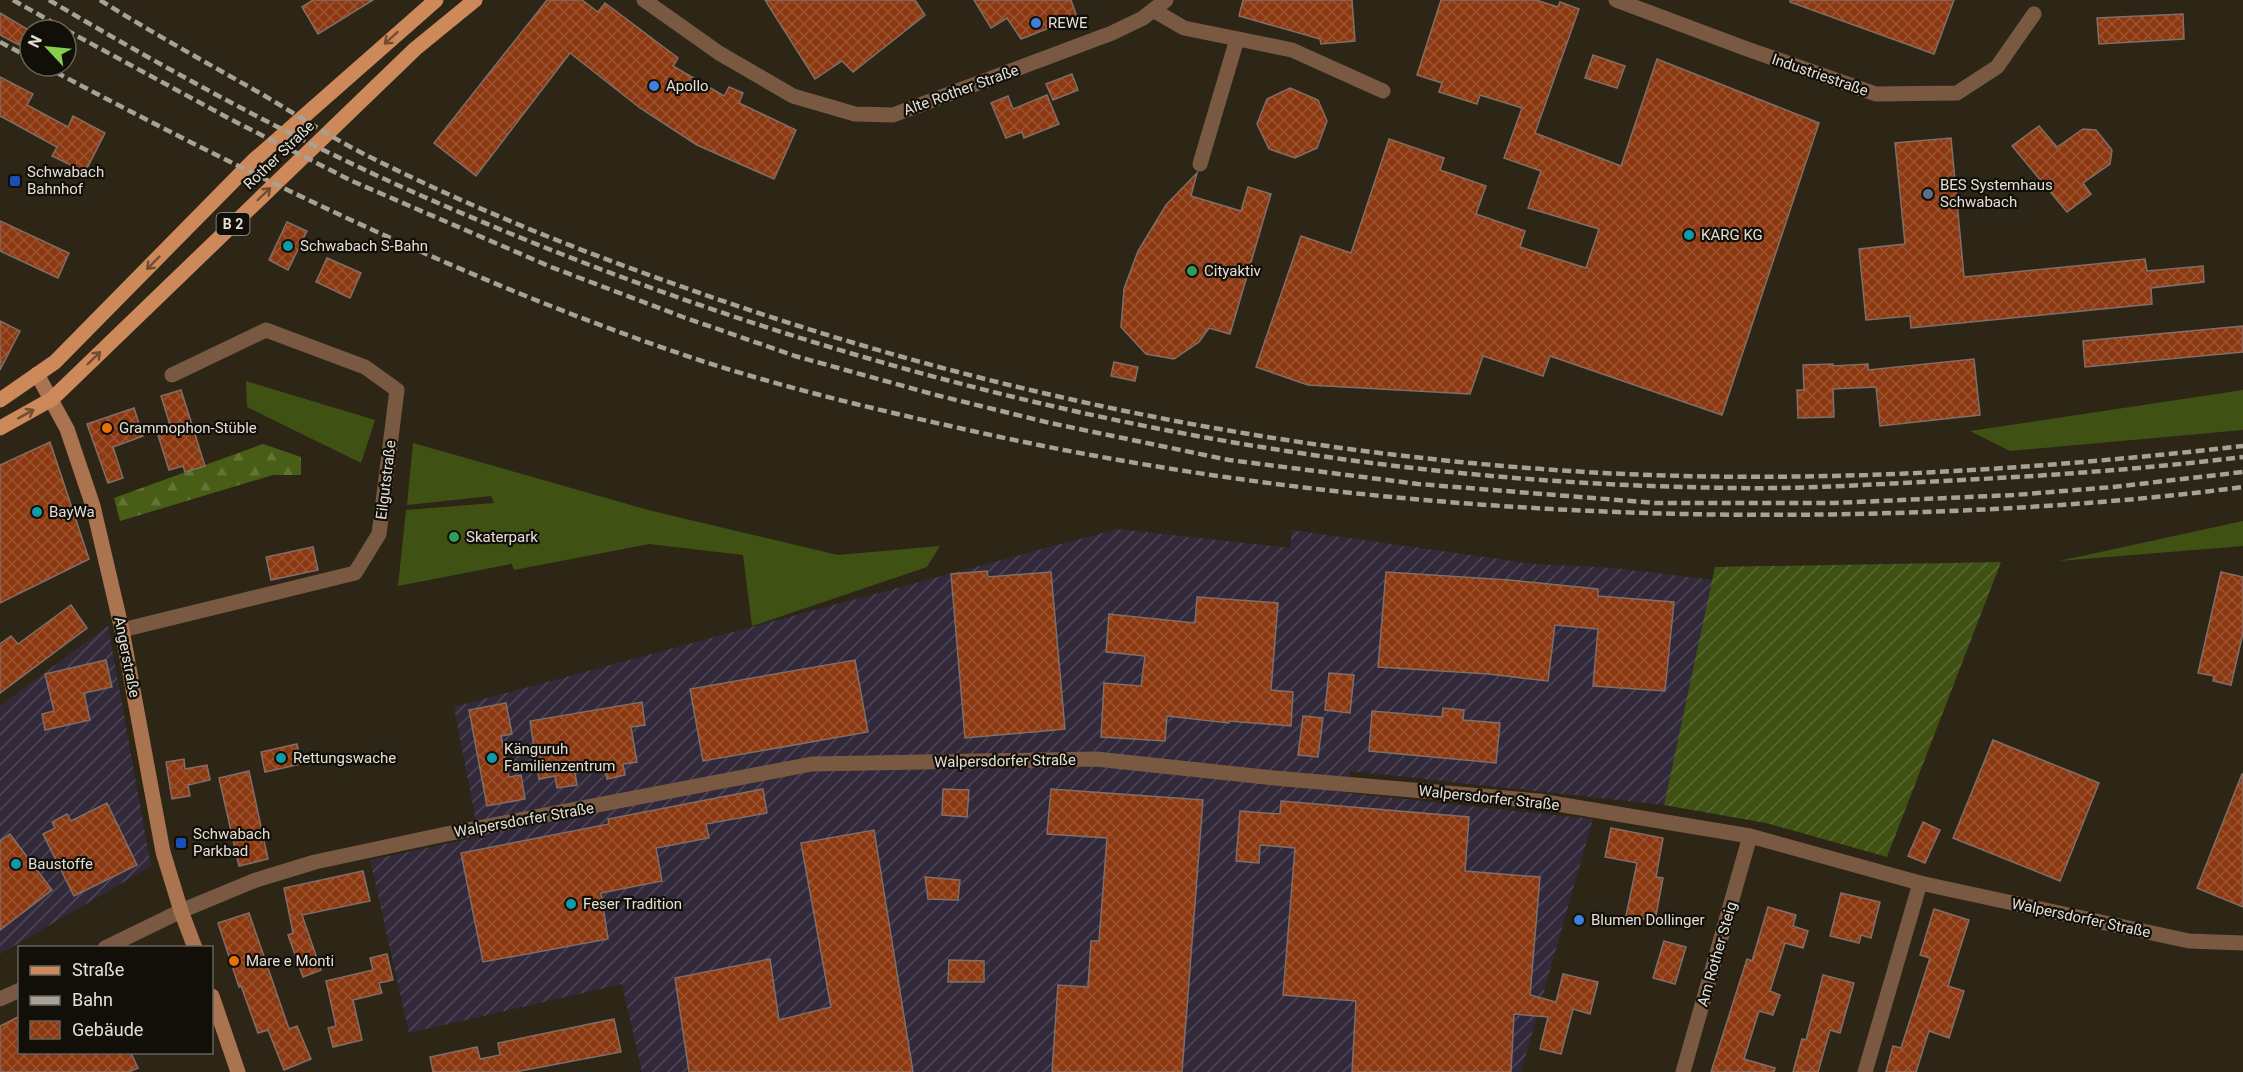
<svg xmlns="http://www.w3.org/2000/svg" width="2243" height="1072" viewBox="0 0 2243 1072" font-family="Roboto,sans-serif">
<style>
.industrial{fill:url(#industrial-furrows)}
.grass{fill:#405213}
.forest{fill:url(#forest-firs)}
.garden{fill:url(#garden-furrows)}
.building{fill:url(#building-cross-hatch);stroke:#816e66;stroke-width:1.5}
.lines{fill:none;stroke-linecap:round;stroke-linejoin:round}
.street{stroke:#7a5942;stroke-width:15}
.secondary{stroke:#a9744f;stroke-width:15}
.primary{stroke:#cd8959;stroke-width:15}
.rail{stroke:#a7a196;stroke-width:4.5;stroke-dasharray:9 4.5;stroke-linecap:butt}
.oneway{stroke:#704c31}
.shop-dot{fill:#3f7fe0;stroke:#120f09;stroke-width:2}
.transit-dot{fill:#1a4fb4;stroke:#120f09;stroke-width:2}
.service-dot{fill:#5c6f8a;stroke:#120f09;stroke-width:2}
.culture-dot{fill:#0f9aa8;stroke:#120f09;stroke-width:2}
.leisure-dot{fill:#2e9e5b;stroke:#120f09;stroke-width:2}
.food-dot{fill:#e8710a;stroke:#120f09;stroke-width:2}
.labels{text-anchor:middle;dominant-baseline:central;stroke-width:4.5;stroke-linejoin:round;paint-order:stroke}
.shield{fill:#120f09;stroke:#a5a198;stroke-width:1.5}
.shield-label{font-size:14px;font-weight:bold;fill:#e4dfd6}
.poi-label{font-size:15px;fill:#e4dfd6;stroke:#120f09;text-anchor:start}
.street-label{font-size:15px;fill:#e4dfd6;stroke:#120f09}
</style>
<defs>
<pattern id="industrial-furrows" width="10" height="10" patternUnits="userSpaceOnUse" patternTransform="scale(1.5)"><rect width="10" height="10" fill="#322a3a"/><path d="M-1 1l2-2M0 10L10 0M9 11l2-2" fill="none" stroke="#504856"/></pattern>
<pattern id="forest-firs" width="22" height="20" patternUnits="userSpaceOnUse" patternTransform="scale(1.5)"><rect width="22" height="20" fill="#485d15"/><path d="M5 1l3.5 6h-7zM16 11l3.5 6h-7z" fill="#627436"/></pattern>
<pattern id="garden-furrows" width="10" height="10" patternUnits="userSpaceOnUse" patternTransform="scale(1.5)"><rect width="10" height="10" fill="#405213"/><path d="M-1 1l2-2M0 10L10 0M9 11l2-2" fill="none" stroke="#5b6a35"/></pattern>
<pattern id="building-cross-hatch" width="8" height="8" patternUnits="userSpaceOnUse" patternTransform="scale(1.5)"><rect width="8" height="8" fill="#8c3811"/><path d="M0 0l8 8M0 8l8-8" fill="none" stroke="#9c5433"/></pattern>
</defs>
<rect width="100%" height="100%" fill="#2d2617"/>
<!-- industrial -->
<g class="industrial">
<polygon points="1117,529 1290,548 1292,530 1533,564 1615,568 1713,580 1664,805 1350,771 1348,793 1593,819 1521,1072 642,1072 622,984 409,1033 370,860 479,837 454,707"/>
<polygon points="108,626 151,866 0,954 0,706"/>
</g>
<!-- grass -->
<g class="grass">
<polygon points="246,381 375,420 361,463 247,407"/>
<polygon points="2243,390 2243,430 2010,451 1970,431"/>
<polygon points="413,443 652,511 838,555 940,546 927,567 752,626 743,555 649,544 514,570 511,562 511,564 398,586 406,510 494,503 491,496 407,505"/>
<polygon points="2243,521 2243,546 2059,561"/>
</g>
<!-- forest -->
<polygon class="forest" points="263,444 301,457 301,475 273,475 120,521 114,498"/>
<!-- garden -->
<polygon class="garden" points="2001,562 1887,857 1766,823 1664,805 1715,567"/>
<!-- building -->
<g class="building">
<polygon points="313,0 373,0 318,34 302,7"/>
<polygon points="547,0 582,0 598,12 605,3 678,58 673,66 724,96 729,87 743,93 739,103 796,130 774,179 697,145 640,108 570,53 476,176 434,143"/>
<polygon points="765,0 915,0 925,15 853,72 842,61 815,79"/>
<polygon points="974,0 1071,0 1077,17 1021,39 1007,18 991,28"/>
<polygon points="1243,0 1352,0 1355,41 1321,44 1320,39 1239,16"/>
<polygon points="1441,0 1536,0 1558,7 1560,2 1579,9 1535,133 1621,166 1657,59 1819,123 1722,415 1550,356 1543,376 1483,356 1470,394 1308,385 1256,367 1301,236 1351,253 1389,139 1444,158 1440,170 1486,186 1476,214 1525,231 1520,247 1586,268 1599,229 1528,208 1541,171 1504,158 1522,108 1480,95 1477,104 1439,92 1442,83 1417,75"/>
<polygon points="1790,0 1954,0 1934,54 1790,2"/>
<polygon points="0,13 27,29 19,45 0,35"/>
<polygon points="2183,14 2184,39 2099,44 2097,18"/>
<polygon points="1593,55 1625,66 1617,88 1585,78"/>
<polygon points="1072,74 1078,90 1053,100 1046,84"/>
<polygon points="0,77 33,94 27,105 68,127 73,116 105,133 85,172 52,156 57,147 0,116"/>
<polygon points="1290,88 1318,100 1327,121 1317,148 1295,158 1269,149 1257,124 1267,99"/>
<polygon points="1047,95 1059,124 1024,138 1022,132 1006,138 991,103 1008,96 1013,109"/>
<polygon points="2039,126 2057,147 2083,129 2096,130 2112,150 2110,164 2083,183 2091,194 2067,212 2012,146"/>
<polygon points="1951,138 1964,277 2145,259 2147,271 2203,266 2204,282 2151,288 2152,304 1911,328 1910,316 1866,320 1859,249 1905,244 1895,143"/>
<polygon points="1197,173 1191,196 1241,211 1248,187 1271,194 1230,334 1209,328 1199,342 1174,359 1146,354 1121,327 1124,289 1138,251 1166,205"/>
<polygon points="0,221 69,253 58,278 0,251"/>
<polygon points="287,222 307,231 288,270 269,260"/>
<polygon points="327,258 361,273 350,298 316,282"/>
<polygon points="0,321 20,331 0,370"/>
<polygon points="2243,326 2243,352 2085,367 2083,341"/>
<polygon points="1974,359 1980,415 1880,426 1876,387 1833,389 1834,417 1798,418 1797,390 1804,390 1803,365 1833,364 1833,366 1868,364 1868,370"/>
<polygon points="1114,362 1138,367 1135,381 1111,376"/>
<polygon points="181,390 205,466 185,472 183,466 169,470 157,432 171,428 161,396"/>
<polygon points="134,408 143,436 113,447 123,478 108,483 87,424"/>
<polygon points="50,442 89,559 0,603 0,465"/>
<polygon points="313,547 318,570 271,580 266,557"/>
<polygon points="987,571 988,577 1051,572 1065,729 965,738 951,574"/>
<polygon points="1386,572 1509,580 1598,589 1598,596 1674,602 1665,691 1593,686 1598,629 1555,625 1548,681 1489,674 1378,667"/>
<polygon points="2221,572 2243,577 2243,633 2231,685 2213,681 2214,676 2198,673"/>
<polygon points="1197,597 1278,603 1271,690 1293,692 1291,726 1229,721 1229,723 1167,716 1165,741 1101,737 1104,683 1141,686 1145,656 1106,652 1109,614 1195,623"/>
<polygon points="71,605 87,628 0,693 0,644 11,636 18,644"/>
<polygon points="106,660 112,687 84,693 90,720 45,730 42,714 54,711 45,674"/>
<polygon points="855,660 868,732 703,761 690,689"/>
<polygon points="1329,673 1354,675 1350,713 1325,710"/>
<polygon points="642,702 645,725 631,727 637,762 623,764 625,775 607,779 605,768 575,773 577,785 557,788 555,776 539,779 530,721"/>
<polygon points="506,703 512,734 501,736 509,777 521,775 525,799 487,806 469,710"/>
<polygon points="1443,708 1464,710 1463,720 1500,723 1496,763 1369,751 1372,711 1442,717"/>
<polygon points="1303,716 1323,718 1318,757 1298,755"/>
<polygon points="1993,740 2099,783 2060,881 1953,838"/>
<polygon points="297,744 301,764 265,772 261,752"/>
<polygon points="184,759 185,769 207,765 210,780 188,785 190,796 172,799 166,762"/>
<polygon points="249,771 268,859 239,866 219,778"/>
<polygon points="2242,774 2243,774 2243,907 2197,888"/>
<polygon points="763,789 767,813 706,824 709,838 656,848 662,881 601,893 608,939 483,962 461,853 609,824 608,819"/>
<polygon points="943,789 969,790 967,817 942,815"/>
<polygon points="1051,789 1203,800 1182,1072 1052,1072 1058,985 1088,987 1091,941 1099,941 1107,838 1047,834"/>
<polygon points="1281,801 1469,817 1465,871 1540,877 1530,995 1556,1002 1563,974 1598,982 1590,1014 1573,1009 1561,1054 1540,1049 1548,1017 1514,1014 1511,1072 1352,1072 1356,1001 1283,995 1295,848 1260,845 1259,863 1236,861 1240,811 1280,814"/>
<polygon points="107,803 137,865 74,896 43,834 55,828 52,822 67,814 71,821"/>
<polygon points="1923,822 1940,830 1925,863 1908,856"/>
<polygon points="1611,828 1663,838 1656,877 1663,878 1655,921 1626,916 1637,863 1605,857"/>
<polygon points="874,830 913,1072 689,1072 675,978 770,959 779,1020 831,1007 801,843"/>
<polygon points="10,834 52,890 0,930 0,841"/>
<polygon points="363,871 370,901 302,915 321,970 303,977 288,935 293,933 284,888"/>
<polygon points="925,877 960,880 958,900 928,899"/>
<polygon points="1841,893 1880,902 1871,938 1861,935 1859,943 1830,936"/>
<polygon points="1768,907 1796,915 1793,926 1808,931 1803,948 1785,943 1770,991 1780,995 1773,1015 1759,1011 1744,1059 1775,1068 1774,1072 1711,1072 1747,959 1752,961"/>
<polygon points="1934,909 1969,920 1948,986 1964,991 1949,1038 1929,1031 1916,1072 1886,1072 1893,1046 1901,1048 1930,958 1920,955"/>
<polygon points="249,913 289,1029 297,1026 311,1059 284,1070 268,1030 258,1033 241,986 239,987 218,923"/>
<polygon points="1664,941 1686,947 1675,984 1653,978"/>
<polygon points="387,954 393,980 379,983 382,993 353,1000 362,1040 333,1047 328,1028 336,1026 326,981 373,970 370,958"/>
<polygon points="949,960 984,961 984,982 948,982"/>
<polygon points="1823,975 1854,983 1840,1033 1830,1030 1818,1072 1793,1072 1802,1039 1806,1040"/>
<polygon points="20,1016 20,1053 131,1053 138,1068 129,1072 0,1072 0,1026"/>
<polygon points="614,1019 621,1052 515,1072 433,1072 430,1057 477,1047 480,1059 500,1055 498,1043"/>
</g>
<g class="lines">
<!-- street -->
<g class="street">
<polyline points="644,0 719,53 793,96 855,114 893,115 1112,33 1143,18 1166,0"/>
<polyline points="1616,0 1747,49 1876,94 1957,93 1997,67 2034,14"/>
<polyline points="1153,10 1184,28 1292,50 1383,91"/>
<polyline points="1200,164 1237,39"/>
<polyline points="122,630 355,573 379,534 397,390 365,367 266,330 172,375"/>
<polyline points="105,948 181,911 256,880 315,862 446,834 812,764 1096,759 1274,778 1539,801 1750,836 1920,883 2189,941 2243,943"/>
<polyline points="0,999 20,990"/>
<polyline points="1683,1072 1750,836"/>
<polyline points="1865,1072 1920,883"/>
</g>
<!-- secondary -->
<g class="secondary">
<polyline points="37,374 67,429 93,506 122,630 163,852 181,911 195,948"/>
<polyline points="212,996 238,1072"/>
</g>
<!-- primary -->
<g class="primary">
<polyline points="0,400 55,362 253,161 436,0"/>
<polyline points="0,428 52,399 415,49 475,0"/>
</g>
<!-- rail -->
<g class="rail">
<polyline points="13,0 66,30"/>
<path d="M49,0c112,66 226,129 344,183 423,191 881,301 1346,305 61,1 122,-3 183,-6 108,-5 214,-12 321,-25"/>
<path d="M100,0c54,34 109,64 165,96 35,21 70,44 107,62 100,50 205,92 311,129 296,106 607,169 921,186 213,11 428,-3 639,-27"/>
<polyline points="66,30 230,119 352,181 551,267 683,317 795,356 936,395 1050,423 1229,460 1418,484 1655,503 1834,503 2014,495 2113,487 2243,472"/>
<polyline points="0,42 30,58"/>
<path d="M44,66c213,113 429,219 658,295 87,28 176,49 266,69 291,65 589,90 887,84 129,-3 259,-10 388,-27"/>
</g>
</g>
<!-- one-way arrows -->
<defs><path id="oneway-shaft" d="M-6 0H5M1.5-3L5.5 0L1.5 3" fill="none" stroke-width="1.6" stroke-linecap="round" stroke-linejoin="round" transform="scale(1.5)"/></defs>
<g class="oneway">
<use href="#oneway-shaft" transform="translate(391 38) rotate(138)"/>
<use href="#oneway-shaft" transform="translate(264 194) rotate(-44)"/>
<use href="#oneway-shaft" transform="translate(153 263) rotate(135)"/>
<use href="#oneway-shaft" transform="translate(94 358) rotate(-44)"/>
<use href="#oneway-shaft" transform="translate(26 414) rotate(-29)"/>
</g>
<!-- markers -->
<g class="shop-dot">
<circle cx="1036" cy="23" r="6"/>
<circle cx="654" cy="86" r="6"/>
<circle cx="1579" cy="920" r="6"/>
</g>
<g class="transit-dot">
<rect x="9" y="175" width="12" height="12" rx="3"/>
<rect x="175" y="837" width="12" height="12" rx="3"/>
</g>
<circle class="service-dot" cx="1928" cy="194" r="6"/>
<g class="culture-dot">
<circle cx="1689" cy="235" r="6"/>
<circle cx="288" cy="246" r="6"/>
<circle cx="37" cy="512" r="6"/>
<circle cx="281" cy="758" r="6"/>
<circle cx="492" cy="758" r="6"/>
<circle cx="16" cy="864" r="6"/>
<circle cx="571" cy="904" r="6"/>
</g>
<g class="leisure-dot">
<circle cx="1192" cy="271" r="6"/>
<circle cx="454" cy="537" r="6"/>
</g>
<g class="food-dot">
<circle cx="107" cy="428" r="6"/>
<circle cx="234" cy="961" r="6"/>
</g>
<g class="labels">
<!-- shield labels -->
<rect class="shield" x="216.5" y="213" width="33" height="22" rx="4.5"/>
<g class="shield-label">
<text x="233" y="224">B 2</text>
</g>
<!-- poi labels -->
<g class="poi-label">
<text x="1048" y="23">REWE</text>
<text x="666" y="86">Apollo</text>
<text x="27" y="172">Schwabach<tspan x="27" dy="17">Bahnhof</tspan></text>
<text x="1940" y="185">BES Systemhaus<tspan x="1940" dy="17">Schwabach</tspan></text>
<text x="1701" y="235">KARG KG</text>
<text x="300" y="246">Schwabach S-Bahn</text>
<text x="1204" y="271">Cityaktiv</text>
<text x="119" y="428">Grammophon-Stüble</text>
<text x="49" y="512">BayWa</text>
<text x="466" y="537">Skaterpark</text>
<text x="504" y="749">Känguruh<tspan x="504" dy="17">Familienzentrum</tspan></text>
<text x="293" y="758">Rettungswache</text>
<text x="193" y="834">Schwabach<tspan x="193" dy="17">Parkbad</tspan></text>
<text x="28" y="864">Baustoffe</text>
<text x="583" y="904">Feser Tradition</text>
<text x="1591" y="920">Blumen Dollinger</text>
<text x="246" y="961">Mare e Monti</text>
</g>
<!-- street labels -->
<g class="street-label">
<text transform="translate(1820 75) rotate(19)">Industriestraße</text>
<text transform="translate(961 90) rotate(-20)">Alte Rother Straße</text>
<text transform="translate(279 155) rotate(-44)">Rother Straße</text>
<text transform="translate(386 480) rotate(-83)">Eilgutstraße</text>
<text transform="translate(127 657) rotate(79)">Angerstraße</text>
<text transform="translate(1005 761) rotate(-1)">Walpersdorfer Straße</text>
<text transform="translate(1489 798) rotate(6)">Walpersdorfer Straße</text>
<text transform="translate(524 820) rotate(-10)">Walpersdorfer Straße</text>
<text transform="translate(2081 918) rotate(12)">Walpersdorfer Straße</text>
<text transform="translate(1717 954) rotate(-74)">Am Rother Steig</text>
</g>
</g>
<!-- legend -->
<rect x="18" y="946" width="195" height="108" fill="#120f09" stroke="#66625b" stroke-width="1.5"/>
<rect x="30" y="966" width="30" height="9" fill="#cd8959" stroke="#66625b" stroke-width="1.5"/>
<text x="72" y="976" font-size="18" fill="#e4dfd6">Straße</text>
<rect x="30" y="996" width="30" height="9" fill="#a7a196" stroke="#66625b" stroke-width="1.5"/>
<text x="72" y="1006" font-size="18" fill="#e4dfd6">Bahn</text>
<rect x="30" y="1021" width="30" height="18" fill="url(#building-cross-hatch)" stroke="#66625b" stroke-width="1.5"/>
<text x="72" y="1036" font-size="18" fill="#e4dfd6">Gebäude</text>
<!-- north arrow -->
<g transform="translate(48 48) rotate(296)"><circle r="28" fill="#120f09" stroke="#66625b" stroke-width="1.5"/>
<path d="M0-4.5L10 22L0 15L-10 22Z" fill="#85cf4d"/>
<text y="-9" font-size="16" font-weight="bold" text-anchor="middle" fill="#e4dfd6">N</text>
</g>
</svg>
